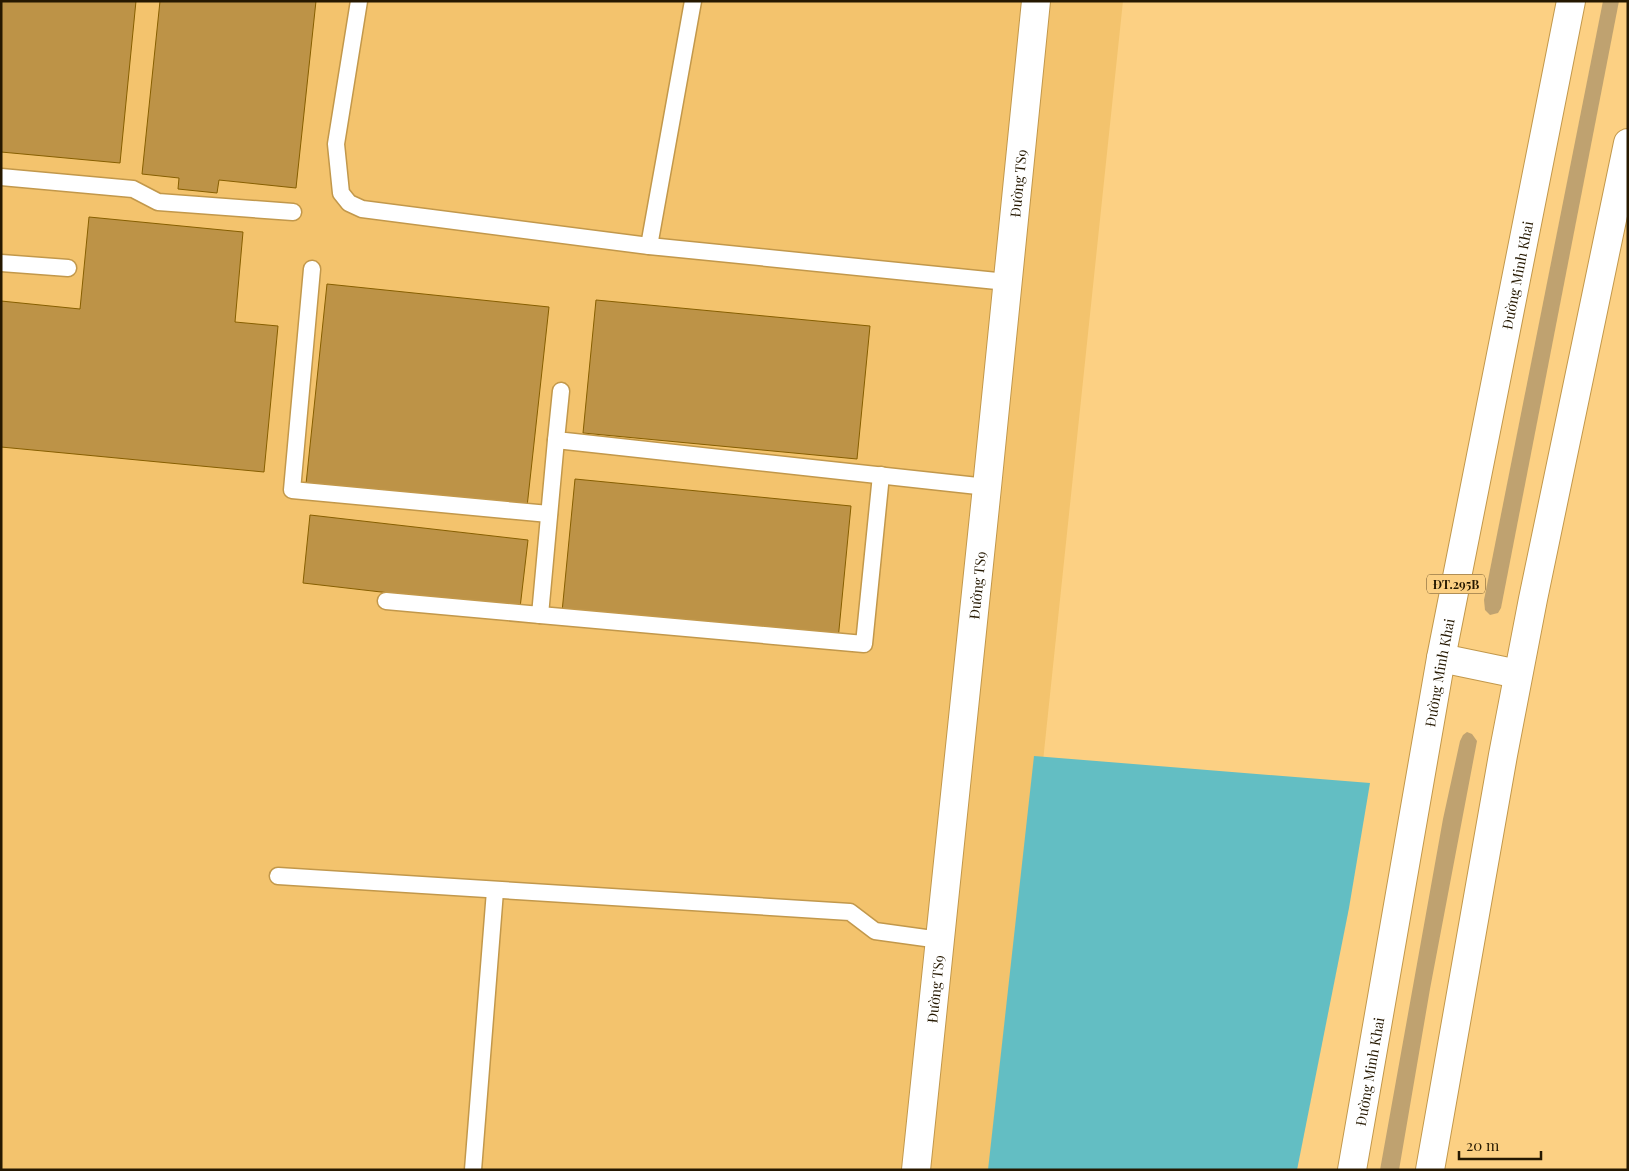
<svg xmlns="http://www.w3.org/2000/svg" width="1629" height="1171" viewBox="0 0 1629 1171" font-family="'Playfair Display',serif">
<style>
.built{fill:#f3c36d}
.green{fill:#bfa270}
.water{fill:#63bec3}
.building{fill:#bd9347;stroke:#875f00}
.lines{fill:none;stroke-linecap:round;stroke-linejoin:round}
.lane-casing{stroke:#c2984b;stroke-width:19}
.street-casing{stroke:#c2984b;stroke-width:30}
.primary-casing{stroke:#c2984b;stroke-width:30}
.lane{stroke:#fff;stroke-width:16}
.street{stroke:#fff;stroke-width:28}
.primary{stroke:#fff;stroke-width:28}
.labels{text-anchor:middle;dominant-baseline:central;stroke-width:4;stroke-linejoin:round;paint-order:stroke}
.shield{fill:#fcd083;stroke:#664f28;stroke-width:1}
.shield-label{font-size:12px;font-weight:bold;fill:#251801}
.street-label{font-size:14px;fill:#251801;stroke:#fcd083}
</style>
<rect width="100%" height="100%" fill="#fcd083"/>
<!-- built -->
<polygon class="built" points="1,1 1123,1 1000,1170 1,1170"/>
<!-- green -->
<g class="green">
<polygon points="1603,1 1619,1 1501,608 1498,613 1490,615 1485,610 1484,600"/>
<polygon points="1467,732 1472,734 1477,741 1430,989 1399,1170 1380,1170 1443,819 1460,741 1463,735"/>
</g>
<!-- water -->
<polygon class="water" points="1034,756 1370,783 1349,908 1297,1170 988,1170"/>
<!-- building -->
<g class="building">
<polygon points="1,1 136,1 120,163 1,152"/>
<polygon points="160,1 316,1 296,188 219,180 217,193 178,189 179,178 142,174"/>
<polygon points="89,217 243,232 235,322 278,326 264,472 1,447 1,301 80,309"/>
<polygon points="327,284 549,307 527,507 306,484"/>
<polygon points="596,300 870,326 857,459 583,433"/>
<polygon points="575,479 851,506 838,640 562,612"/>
<polygon points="310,515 528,540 520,608 303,583"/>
</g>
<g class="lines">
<!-- lane casing -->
<g class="lane-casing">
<g id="lane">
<polyline points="359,1 336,144 341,193 349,203 362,209 649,246 1007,282"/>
<polyline points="1,177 133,189 158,202 293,212"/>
<polyline points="649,246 693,1"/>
<polyline points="1,263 68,268"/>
<polyline points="312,269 292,490 549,514"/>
<polyline points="561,391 556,440 987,487"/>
<polyline points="386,601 540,615 556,440"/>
<polyline points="540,615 864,644 881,475"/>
<polyline points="278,876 850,912 875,931 940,940"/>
<polyline points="473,1170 495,891"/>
</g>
</g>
<!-- street casing -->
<g class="street-casing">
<g id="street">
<path id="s1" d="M916,1170l71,-683 49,-486"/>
</g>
</g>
<!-- primary casing -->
<g class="primary-casing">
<g id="primary">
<polyline points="1441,658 1518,674"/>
<path id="s2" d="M1352,1170l89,-512 130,-657"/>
<polyline points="1430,1170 1503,755 1533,599 1628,143"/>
</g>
</g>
<!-- lane -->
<use href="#lane" class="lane"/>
<!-- street -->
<use href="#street" class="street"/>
<!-- primary -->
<use href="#primary" class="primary"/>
</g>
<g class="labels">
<!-- shield labels -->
<rect class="shield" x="1427" y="574.5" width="58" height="19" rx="4"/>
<g class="shield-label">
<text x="1456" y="584">ĐT.295B</text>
</g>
<!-- street labels -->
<g class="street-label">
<text stroke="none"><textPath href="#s1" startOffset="992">Đường TS9</textPath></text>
<text stroke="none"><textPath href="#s2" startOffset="910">Đường Minh Khai</textPath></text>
<text stroke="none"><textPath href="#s1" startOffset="588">Đường TS9</textPath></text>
<text stroke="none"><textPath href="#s2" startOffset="505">Đường Minh Khai</textPath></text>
<text stroke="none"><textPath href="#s1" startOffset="182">Đường TS9</textPath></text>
<text stroke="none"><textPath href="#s2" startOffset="100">Đường Minh Khai</textPath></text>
</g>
</g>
<!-- border -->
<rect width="1629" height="1171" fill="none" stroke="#251801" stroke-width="5"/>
<!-- scale -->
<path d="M1459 1151v8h82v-8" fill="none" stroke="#251801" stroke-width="2.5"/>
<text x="1466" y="1151" font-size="15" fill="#251801" stroke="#fcd083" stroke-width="4" paint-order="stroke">20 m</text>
</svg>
